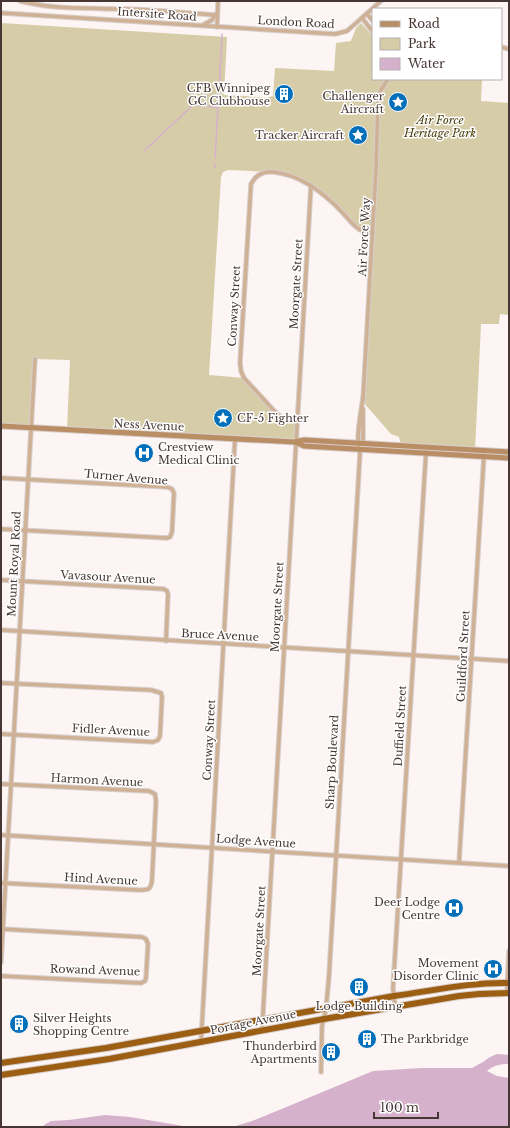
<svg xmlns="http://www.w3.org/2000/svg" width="510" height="1128" viewBox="0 0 510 1128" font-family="'Libre Baskerville',serif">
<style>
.green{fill:#d7cca8}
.water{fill:#d6b1cc}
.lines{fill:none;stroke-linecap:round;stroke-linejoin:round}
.stream{stroke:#d6b1cc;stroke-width:1.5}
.street-casing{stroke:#d8cfcd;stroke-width:5.5}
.secondary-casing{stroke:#d8cfcd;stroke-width:7}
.highway-casing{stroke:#d8cfcd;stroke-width:8}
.street{stroke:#cfb195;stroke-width:3.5}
.secondary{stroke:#ba8e64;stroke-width:5}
.highway{stroke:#9c5e12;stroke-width:6}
.labels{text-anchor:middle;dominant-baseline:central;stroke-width:3;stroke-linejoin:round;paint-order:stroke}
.street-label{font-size:11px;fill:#463734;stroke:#fff}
.poi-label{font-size:11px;fill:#463734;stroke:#fff;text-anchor:end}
.park-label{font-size:11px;font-style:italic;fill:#473a06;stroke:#fff}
</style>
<rect width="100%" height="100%" fill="#fcf5f3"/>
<!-- green -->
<polygon class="green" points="1,23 227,37 224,95 246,96 267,98 269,97 273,96 275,68 334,71 336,43 351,41 356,28 361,23 371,34 373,32 373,79 482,79 481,101 509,103 509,315 500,314 499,324 481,324 475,450 401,445 399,437 391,434 363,402 373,233 362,231 327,198 297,178 270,172 228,170 223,172 221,177 209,375 244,378 280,416 297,419 295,442 67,430 70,360 35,359 32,428 1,426"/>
<!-- water -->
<g class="water">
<path d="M497,1054l12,1v9c-9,0 -15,1 -22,7l10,5 12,2v49h-77l-10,-1 -11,1h-179l20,-6 32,-13 89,-37 49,-3h50l11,-6 7,-5z"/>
<polygon points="105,1115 130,1117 189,1127 43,1127 44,1125 51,1121 69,1120"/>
</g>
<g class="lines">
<!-- stream -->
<g class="stream">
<polyline points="222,36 222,34"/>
<polyline points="144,151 193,105 218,107"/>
<polyline points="215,158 222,37"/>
<polyline points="215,168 215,164"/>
</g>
<!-- street casing -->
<g class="street-casing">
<g id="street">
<path d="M20,1c36,9 70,7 107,8 29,1 59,4 89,6"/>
<polyline points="1,13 335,34 347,31 381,1"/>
<polyline points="367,14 373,21"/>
<polyline points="362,18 373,32"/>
<polyline points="203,25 212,20 216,14"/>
<polyline points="217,27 218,1"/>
<polyline points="501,47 509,49"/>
<polyline points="363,400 376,170 378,99 381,90 388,79"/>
<path d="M297,419l-14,-1 -6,-4 -33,-36 -3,-7 -1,-8 11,-179c5,-10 13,-13 23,-12 27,3 49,20 68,40 5,5 10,13 17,17 4,3 9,3 14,4"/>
<polyline points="363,444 363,409"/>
<polyline points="1,478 167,487 172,489 174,493 172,532 170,537 167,538 1,529"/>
<polyline points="1,580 164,589 167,591 168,594 166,641"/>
<polyline points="1,630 509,661"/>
<polyline points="1,683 151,690 161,693 162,697 160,736 158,740 153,742 1,734"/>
<path d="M1,784l148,7 6,3 1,7 -4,79c-1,10 -4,10 -13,10l-138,-7"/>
<polyline points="1,835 509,866"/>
<polyline points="459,863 484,455"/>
<polyline points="1,962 35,359"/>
<polyline points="1,976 141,983 145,981 146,978 148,944 146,939 142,937 2,929"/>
<polyline points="507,993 509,951"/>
<polyline points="395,1007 393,988 426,452"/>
<polyline points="262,1031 311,185"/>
<polyline points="201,1042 235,439"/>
<path d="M321,1072l1,-46 4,-17 3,-33 31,-523c-5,-12 1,-41 3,-55"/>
</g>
</g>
<!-- secondary casing -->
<g class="secondary-casing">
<g id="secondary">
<polyline points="1,426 295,442 304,446 509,458"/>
<polyline points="295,442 304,440 509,452"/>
</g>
</g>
<!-- highway casing -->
<g class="highway-casing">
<g id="highway">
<path d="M1,1063l105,-15 288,-52c38,-5 76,-14 115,-13"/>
<polyline points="1,1075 109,1059 324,1019 459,996 479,994 509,993"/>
</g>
</g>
<!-- street -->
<use href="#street" class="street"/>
<!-- secondary -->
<use href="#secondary" class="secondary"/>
<!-- highway -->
<use href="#highway" class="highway"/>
</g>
<!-- icons -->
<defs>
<g id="building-disc" transform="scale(1)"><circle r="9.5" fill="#026fbb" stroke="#fff"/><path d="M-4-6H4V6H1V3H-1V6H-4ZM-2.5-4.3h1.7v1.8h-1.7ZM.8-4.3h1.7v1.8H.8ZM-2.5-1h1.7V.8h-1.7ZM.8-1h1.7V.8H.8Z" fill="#fff"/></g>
<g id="sight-disc" transform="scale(1)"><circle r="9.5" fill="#026fbb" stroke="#fff"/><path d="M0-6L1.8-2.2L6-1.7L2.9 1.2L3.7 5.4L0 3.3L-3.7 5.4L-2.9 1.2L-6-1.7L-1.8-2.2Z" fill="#fff"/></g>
<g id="hospital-disc" transform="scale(1)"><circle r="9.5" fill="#026fbb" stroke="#fff"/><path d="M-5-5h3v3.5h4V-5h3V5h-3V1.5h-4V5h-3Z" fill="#fff"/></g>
</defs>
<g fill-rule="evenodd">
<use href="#building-disc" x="284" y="94"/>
<use href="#sight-disc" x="398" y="102"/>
<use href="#sight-disc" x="358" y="135"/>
<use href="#sight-disc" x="223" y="418"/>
<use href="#hospital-disc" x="144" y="453"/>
<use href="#hospital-disc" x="454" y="908"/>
<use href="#hospital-disc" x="493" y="969"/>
<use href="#building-disc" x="359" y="987"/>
<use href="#building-disc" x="19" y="1024"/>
<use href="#building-disc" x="367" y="1039"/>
<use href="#building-disc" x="331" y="1052"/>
</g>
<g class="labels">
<!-- street labels -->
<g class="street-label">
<text transform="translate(157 14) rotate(4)">Intersite Road</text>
<text transform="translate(296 22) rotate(3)">London Road</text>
<text transform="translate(364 237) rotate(-87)">Air Force Way</text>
<text transform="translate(296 284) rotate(-87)">Moorgate Street</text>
<text transform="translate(234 306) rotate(-87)">Conway Street</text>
<text transform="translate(149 425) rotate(3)">Ness Avenue</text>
<text transform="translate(126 477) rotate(5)">Turner Avenue</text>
<text transform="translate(14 564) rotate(-87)">Mount Royal Road</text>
<text transform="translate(108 577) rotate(3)">Vavasour Avenue</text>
<text transform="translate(277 607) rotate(-87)">Moorgate Street</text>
<text transform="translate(220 635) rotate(3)">Bruce Avenue</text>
<text transform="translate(463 656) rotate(-87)">Guildford Street</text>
<text transform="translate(400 726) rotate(-87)">Duffield Street</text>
<text transform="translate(111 730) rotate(3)">Fidler Avenue</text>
<text transform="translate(209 740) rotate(-87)">Conway Street</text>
<text transform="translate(332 762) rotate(-87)">Sharp Boulevard</text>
<text transform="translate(97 780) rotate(3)">Harmon Avenue</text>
<text transform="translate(256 841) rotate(4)">Lodge Avenue</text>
<text transform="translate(101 879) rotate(3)">Hind Avenue</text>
<text transform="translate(259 931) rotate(-87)">Moorgate Street</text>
<text transform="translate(95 970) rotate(2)">Rowand Avenue</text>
<text transform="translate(253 1022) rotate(-11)">Portage Avenue</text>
</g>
<!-- poi labels -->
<g class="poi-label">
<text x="270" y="88">CFB Winnipeg<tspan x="270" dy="13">GC Clubhouse</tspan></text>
<text x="384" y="96">Challenger<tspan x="384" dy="13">Aircraft</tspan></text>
<text x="344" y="135">Tracker Aircraft</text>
<text x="237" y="418" text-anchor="start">CF-5 Fighter</text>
<text x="158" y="447" text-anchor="start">Crestview<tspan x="158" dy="13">Medical Clinic</tspan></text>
<text x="440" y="902">Deer Lodge<tspan x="440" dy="13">Centre</tspan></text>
<text x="479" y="963">Movement<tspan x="479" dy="13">Disorder Clinic</tspan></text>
<text x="359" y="1006" text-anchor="middle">Lodge Building</text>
<text x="33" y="1018" text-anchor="start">Silver Heights<tspan x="33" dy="13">Shopping Centre</tspan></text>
<text x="381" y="1039" text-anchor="start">The Parkbridge</text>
<text x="317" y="1046">Thunderbird<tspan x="317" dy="13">Apartments</tspan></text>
</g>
<!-- park labels -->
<g class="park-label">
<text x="440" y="120">Air Force<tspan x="440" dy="13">Heritage Park</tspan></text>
</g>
</g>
<!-- border -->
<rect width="510" height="1128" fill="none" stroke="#463734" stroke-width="4"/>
<!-- legend -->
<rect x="372" y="8" width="130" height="72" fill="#ffffff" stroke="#b5afae"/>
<rect x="380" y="21" width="20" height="6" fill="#ba8e64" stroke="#b5afae"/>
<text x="408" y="28" font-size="12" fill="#463734">Road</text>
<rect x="380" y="38" width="20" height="12" fill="#d7cca8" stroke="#b5afae"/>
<text x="408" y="48" font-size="12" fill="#463734">Park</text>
<rect x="380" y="58" width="20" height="12" fill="#d6b1cc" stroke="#b5afae"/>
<text x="408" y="68" font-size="12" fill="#463734">Water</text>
<!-- scale -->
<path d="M374 1112v6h64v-6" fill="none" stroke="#463734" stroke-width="2"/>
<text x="380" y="1112" font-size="12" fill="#463734" stroke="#ffffff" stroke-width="3" paint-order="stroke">100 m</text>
</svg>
